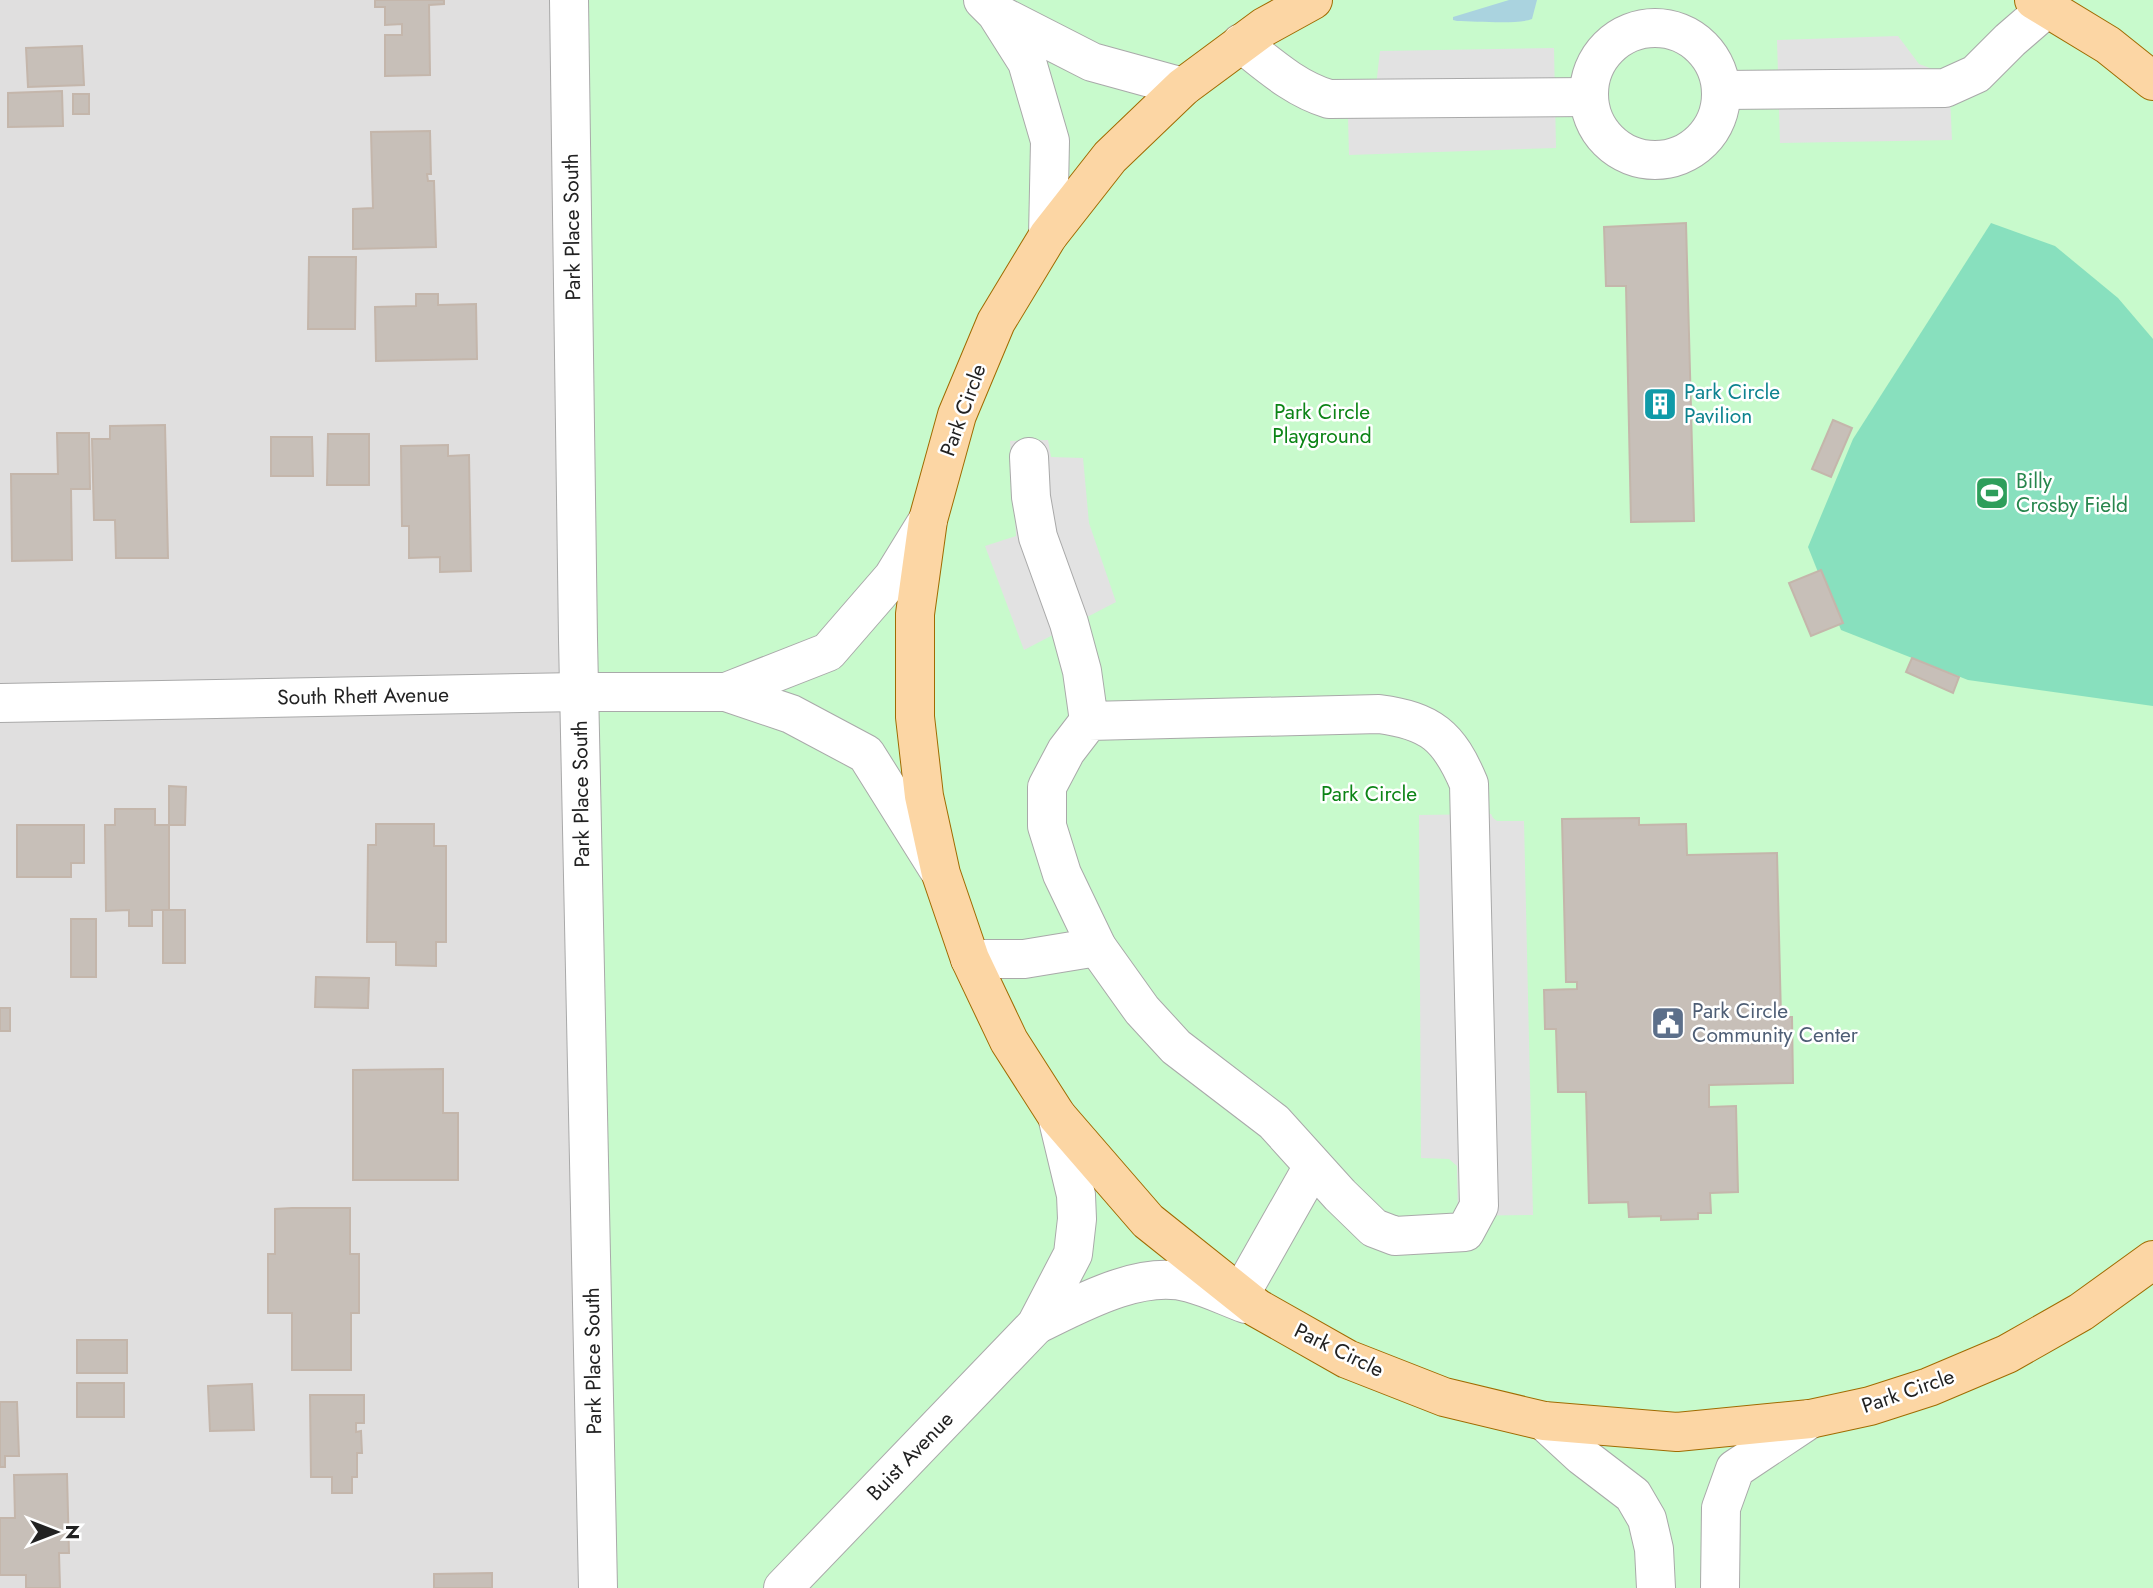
<svg xmlns="http://www.w3.org/2000/svg" width="2153" height="1588" viewBox="0 0 2153 1588" font-family="Jost,sans-serif">
<style>
.residential{fill:#e0dfdf}
.park{fill:#c8facc}
.pitch{fill:#88e0be}
.parking{fill:#e2e2e2}
.water{fill:#aad3df}
.building{fill:#c7bfb8;stroke:#c4b6ab;stroke-width:2}
.lines{fill:none;stroke-linecap:round;stroke-linejoin:round}
.minor-casing{stroke:#a9a9a9;stroke-width:40}
.major-casing{stroke:#a06b00;stroke-width:40}
.minor{stroke:#fff;stroke-width:38}
.major{stroke:#fcd6a4;stroke-width:38}
.labels{text-anchor:middle;dominant-baseline:central;stroke-width:5;stroke-linejoin:round;paint-order:stroke}
.street-label{font-size:21px;fill:#222;stroke:#fff}
.culture-label{font-size:21px;fill:#0d838f;stroke:#fff;text-anchor:start}
.park-label{font-size:21px;fill:#0c8416;stroke:#fff}
.leisure-label{font-size:21px;fill:#27864d;stroke:#fff;text-anchor:start}
.service-label{font-size:21px;fill:#4e5e75;stroke:#fff;text-anchor:start}
</style>
<rect width="100%" height="100%" fill="#f2efe9"/>
<!-- residential -->
<polygon class="residential" points="0,0 569,0 598,1588 0,1588"/>
<!-- park -->
<polygon class="park" points="570,0 2153,0 2153,1588 598,1588"/>
<!-- pitch -->
<polygon class="pitch" points="1991,223 2055,246 2118,298 2153,339 2153,706 1968,680 1841,630 1808,547 1853,439"/>
<!-- parking -->
<g class="parking">
<polygon points="1898,36 1919,64 1949,75 1952,140 1780,143 1777,40"/>
<polygon points="1554,48 1556,148 1349,155 1348,117 1376,86 1380,51"/>
<polygon points="1048,440 1051,457 1083,458 1089,523 1116,602 1024,650 985,546 1016,536 1010,441"/>
<polygon points="1491,814 1493,818 1497,821 1524,821 1533,1215 1458,1216 1457,1166 1449,1159 1421,1158 1419,815"/>
</g>
<!-- water -->
<path class="water" d="M1509,0h28l-5,19c-15,6 -57,2 -75,2l-4,-1v-3z"/>
<!-- building -->
<g class="building">
<polygon points="375,0 444,0 444,4 429,5 430,75 385,76 385,35 402,35 402,24 385,25 385,7 375,7"/>
<polygon points="82,46 84,85 28,87 26,48"/>
<polygon points="62,91 63,126 8,127 8,93"/>
<rect x="73" y="94" width="16" height="20"/>
<polygon points="430,131 431,174 427,174 428,181 434,181 436,247 353,249 353,209 373,208 371,132"/>
<polygon points="1686,223 1694,521 1631,522 1626,286 1606,286 1604,227"/>
<polygon points="309,257 356,257 355,329 308,329"/>
<polygon points="416,294 438,294 438,305 476,304 477,359 376,361 375,307 416,306"/>
<polygon points="1833,420 1852,428 1831,477 1812,469"/>
<polygon points="165,425 168,558 116,558 115,520 94,520 92,439 110,439 110,426"/>
<polygon points="57,433 89,433 90,489 71,489 72,560 12,561 11,474 58,474"/>
<polygon points="328,434 369,434 369,485 327,485"/>
<polygon points="271,437 312,437 313,476 271,476"/>
<polygon points="448,445 448,456 469,455 471,571 440,572 440,557 409,558 409,526 402,526 401,446"/>
<polygon points="1821,570 1843,623 1811,636 1789,583"/>
<polygon points="1912,658 1959,677 1953,693 1906,672"/>
<polygon points="169,786 186,787 185,825 169,825"/>
<polygon points="115,809 155,809 155,825 169,825 169,910 152,910 152,926 129,926 129,910 106,911 105,825 115,825"/>
<polygon points="1639,818 1639,825 1686,824 1687,855 1777,853 1781,1017 1792,1017 1793,1083 1709,1085 1709,1107 1736,1106 1738,1192 1710,1193 1711,1213 1698,1213 1698,1219 1661,1220 1661,1216 1629,1217 1628,1202 1589,1203 1586,1092 1558,1092 1556,1029 1545,1029 1544,990 1577,989 1577,982 1566,982 1562,819"/>
<polygon points="376,824 434,824 434,846 446,846 446,942 436,942 436,966 396,965 396,942 367,942 368,845 376,845"/>
<polygon points="17,825 84,825 84,863 71,863 71,877 17,877"/>
<rect x="163" y="910" width="22" height="53"/>
<rect x="71" y="919" width="25" height="58"/>
<polygon points="316,977 369,978 368,1008 315,1007"/>
<rect x="0" y="1008" width="10" height="23"/>
<polygon points="443,1069 443,1113 458,1113 458,1180 353,1180 353,1070"/>
<polygon points="292,1208 350,1208 350,1254 359,1254 359,1313 351,1313 351,1370 292,1370 292,1313 268,1313 268,1254 275,1254 275,1209"/>
<rect x="77" y="1340" width="50" height="33"/>
<rect x="77" y="1383" width="47" height="34"/>
<polygon points="252,1384 254,1430 210,1431 208,1386"/>
<polygon points="310,1395 364,1395 364,1423 356,1423 356,1432 361,1431 362,1453 357,1453 357,1477 352,1477 352,1493 332,1493 332,1477 311,1477"/>
<polygon points="0,1402 17,1402 19,1456 5,1456 5,1467 0,1467"/>
<polygon points="67,1474 69,1553 59,1553 60,1588 26,1588 26,1575 0,1575 0,1518 15,1518 14,1475"/>
<polygon points="492,1573 492,1588 434,1588 434,1574"/>
</g>
<g class="lines">
<!-- minor casing -->
<g class="minor-casing">
<g id="minor">
<polyline points="569,0 578,639 598,1588"/>
<polyline points="983,0 996,13 1027,62 1048,134 1050,141 1048,236"/>
<polyline points="998,14 1092,62 1183,87"/>
<circle cx="1655" cy="94" r="66"/>
<path d="M1241,43c28,22 54,46 88,56l260,-2"/>
<polyline points="1721,90 1945,88 1976,74 2010,40 2047,8"/>
<path d="M1029,457l2,40 7,40 31,86 13,48 7,50 -23,30 -19,36v39l15,48 35,73 45,63 34,37 98,75 66,73 34,33 21,8 70,-4 14,-26 -10,-422c-20,-48 -38,-63 -90,-70l-290,7"/>
<polyline points="726,692 828,652 893,577 928,520"/>
<polyline points="0,703 579,692 726,692 791,714 866,754 938,869"/>
<polyline points="970,959 1024,959 1097,947"/>
<polyline points="1240,1295 1313,1166"/>
<path d="M1036,1325c43,-21 105,-56 154,-42 19,5 37,14 56,21"/>
<polyline points="1544,1421 1582,1456 1633,1495 1647,1519 1654,1549 1656,1588"/>
<polyline points="783,1588 1036,1325 1073,1254 1077,1219 1076,1195 1057,1116"/>
<polyline points="1720,1588 1721,1508 1735,1469 1810,1419"/>
</g>
</g>
<!-- major casing -->
<g class="major-casing">
<g id="major">
<polyline points="1313,0 1264,27 1183,87 1110,157 1048,236 996,322 957,415 928,520 915,614 915,717 924,796 941,874 970,959 1009,1041 1057,1116 1148,1221 1257,1308 1347,1359 1444,1397 1544,1421 1677,1432 1810,1419 1870,1406 1929,1387 2007,1354 2081,1312 2153,1260"/>
<polyline points="2034,0 2108,45 2153,81"/>
</g>
</g>
<!-- minor -->
<use href="#minor" class="minor"/>
<!-- major -->
<use href="#major" class="major"/>
</g>
<!-- icons -->
<defs>
<g id="building-square" transform="scale(1.75)"><rect x="-9" y="-9" width="18" height="18" rx="4" fill="#0f9aa8" stroke="#fff"/><path d="M-4-6H4V6H1V3H-1V6H-4ZM-2.5-4.3h1.7v1.8h-1.7ZM.8-4.3h1.7v1.8H.8ZM-2.5-1h1.7V.8h-1.7ZM.8-1h1.7V.8H.8Z" fill="#fff"/></g>
<g id="stadium-square" transform="scale(1.75)"><rect x="-9" y="-9" width="18" height="18" rx="4" fill="#2e9e5b" stroke="#fff"/><path d="M0-5a6.5 5 0 1 0 0 10a6.5 5 0 1 0 0-10ZM-3.5-1.8h7v3.6h-7Z" fill="#fff"/></g>
<g id="civic-square" transform="scale(1.75)"><rect x="-9" y="-9" width="18" height="18" rx="4" fill="#5c6f8a" stroke="#fff"/><path d="M-.6-6.5H3V-4.5H.6V-3L4-1V1h2V6H-6V1h2V-1L-.6-3ZM-1.2 2.5V6h2.4V2.5Z" fill="#fff"/></g>
</defs>
<g fill-rule="evenodd">
<use href="#building-square" x="1660" y="404"/>
<use href="#stadium-square" x="1992" y="493"/>
<use href="#civic-square" x="1668" y="1023"/>
</g>
<g class="labels">
<!-- street labels -->
<g class="street-label">
<text transform="translate(572 227) rotate(-91)">Park Place South</text>
<text transform="translate(963 410) rotate(-70)">Park Circle</text>
<text transform="translate(363 696) rotate(-1)">South Rhett Avenue</text>
<text transform="translate(581 794) rotate(-91)">Park Place South</text>
<text transform="translate(1339 1350) rotate(26)">Park Circle</text>
<text transform="translate(593 1361) rotate(-91)">Park Place South</text>
<text transform="translate(1908 1391) rotate(-19)">Park Circle</text>
<text transform="translate(910 1456) rotate(-46)">Buist Avenue</text>
</g>
<!-- culture labels -->
<g class="culture-label">
<text x="1684" y="392">Park Circle<tspan x="1684" dy="24">Pavilion</tspan></text>
</g>
<!-- park labels -->
<g class="park-label">
<text x="1322" y="412">Park Circle<tspan x="1322" dy="24">Playground</tspan></text>
<text x="1369" y="794">Park Circle</text>
</g>
<!-- leisure labels -->
<g class="leisure-label">
<text x="2016" y="481">Billy<tspan x="2016" dy="24">Crosby Field</tspan></text>
</g>
<!-- service labels -->
<g class="service-label">
<text x="1692" y="1011">Park Circle<tspan x="1692" dy="24">Community Center</tspan></text>
</g>
</g>
<!-- north arrow -->
<g transform="translate(56 1532) rotate(90)" stroke="#ffffff" stroke-width="5" paint-order="stroke">
<path d="M0-5L12 26L0 18L-12 26Z" fill="#222222"/>
<text y="-10" font-size="19" font-weight="bold" text-anchor="middle" fill="#222222">N</text>
</g>
</svg>
